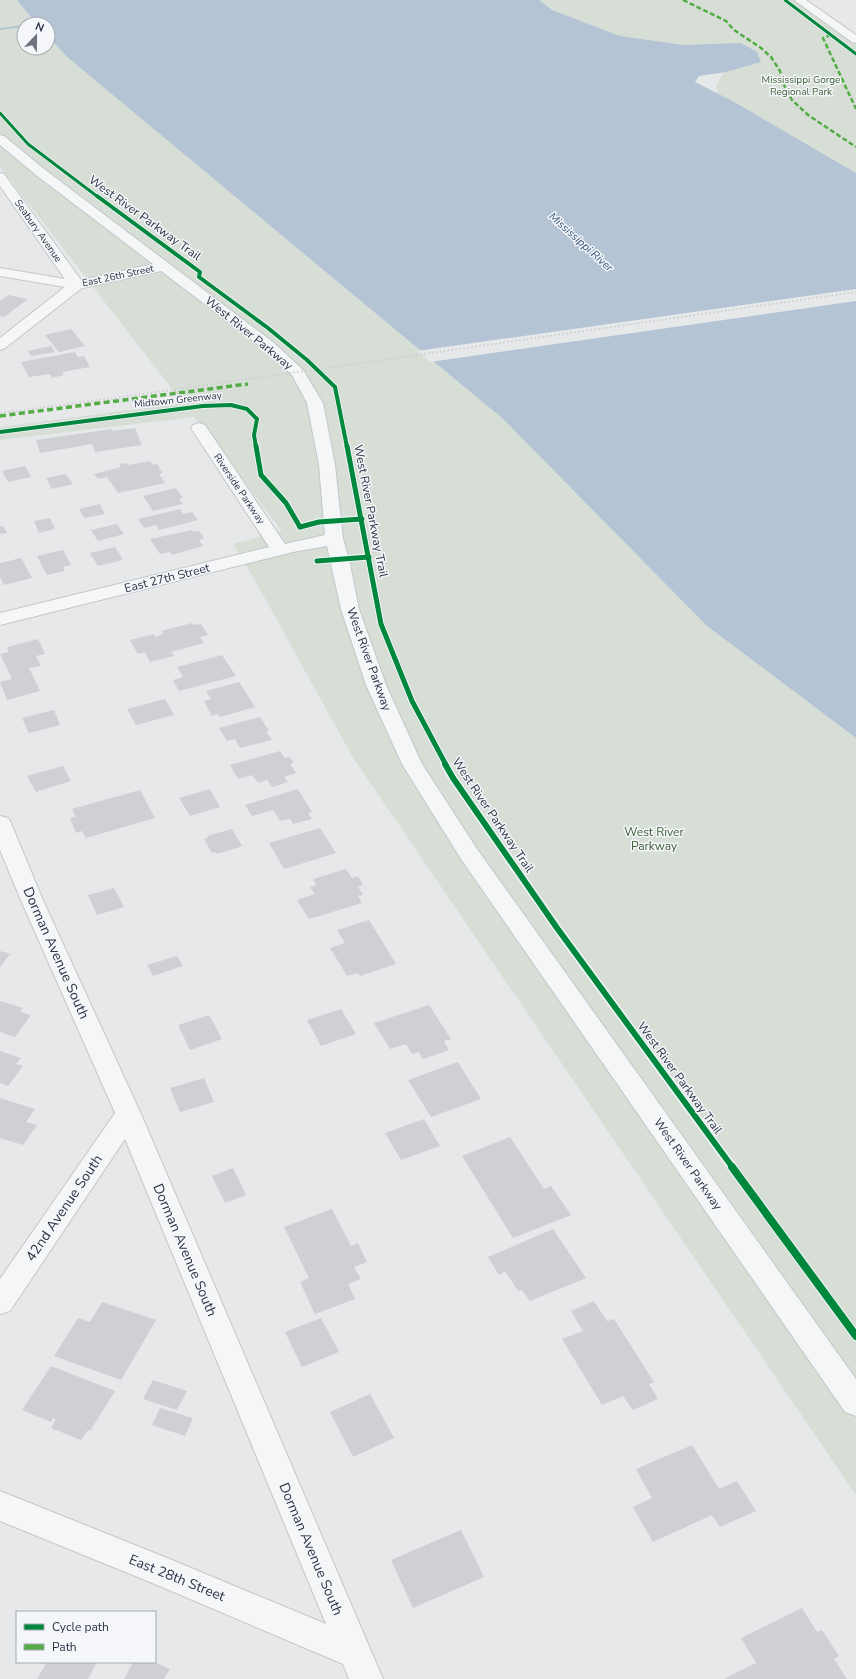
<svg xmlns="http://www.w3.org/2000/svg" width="856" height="1679" viewBox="0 0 856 1679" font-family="'Nunito Sans',sans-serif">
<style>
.green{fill:#d6ded6}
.water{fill:#b4c4d5}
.pier{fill:#e6e8ea}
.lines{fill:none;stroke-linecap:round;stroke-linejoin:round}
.stream{fill:#b4c4d5;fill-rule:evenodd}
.building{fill:#ced0d3}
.minor-casing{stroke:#c4c6c8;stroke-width:2}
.tertiary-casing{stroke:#c4c6c8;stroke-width:2}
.minor{fill:#f5f6f7;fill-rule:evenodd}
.tertiary{fill:#f5f6f7;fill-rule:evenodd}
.rail{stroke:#cecfd2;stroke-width:2;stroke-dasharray:1.5 2.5;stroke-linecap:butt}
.quiet-far1{stroke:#54ac47;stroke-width:2.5;stroke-dasharray:5 2.5;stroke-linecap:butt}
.quiet{stroke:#54ac47;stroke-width:3.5;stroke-dasharray:6 3.5;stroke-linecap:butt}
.cycleway-far4-casing{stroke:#f4f6f9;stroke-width:4.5}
.cycleway-far3-casing{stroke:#f4f6f9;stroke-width:5.5}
.cycleway-far2-casing{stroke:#f4f6f9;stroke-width:7}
.cycleway-far1-casing{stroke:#f4f6f9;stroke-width:9}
.cycleway-casing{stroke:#f4f6f9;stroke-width:10}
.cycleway-far4{stroke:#00873e;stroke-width:3}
.cycleway-far3{stroke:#00873e;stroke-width:4}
.cycleway-far2{stroke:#00873e;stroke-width:5}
.cycleway-far1{stroke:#00873e;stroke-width:6}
.cycleway{stroke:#00873e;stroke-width:8}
.labels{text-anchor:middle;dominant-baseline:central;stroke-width:3;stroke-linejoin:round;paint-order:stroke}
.far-park-label{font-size:10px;fill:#3f6138;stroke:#f4f6f9}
.far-street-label{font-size:10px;fill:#2b3445;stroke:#f4f6f9}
.far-water-label{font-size:11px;font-style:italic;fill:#34527a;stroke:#f4f6f9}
.street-label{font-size:12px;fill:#2b3445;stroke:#f4f6f9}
.park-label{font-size:12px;fill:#3f6138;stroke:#f4f6f9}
.near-street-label{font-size:14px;fill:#2b3445;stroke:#f4f6f9}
</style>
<rect width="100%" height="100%" fill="#e6e8ea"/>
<!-- green -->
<g class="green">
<polygon points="0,0 17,0 37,24 24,24 24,48 48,48 48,36 67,57 503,419 707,626 856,738 856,1495 352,756 252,575 233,544 282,531 194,417 0,440 0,427 183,403 0,167"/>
<polygon points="532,0 806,0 856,35 856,181 719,101 716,86 723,73 751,63 606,37"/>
</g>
<!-- water -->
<polygon class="water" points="17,0 539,0 552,10 620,36 683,45 741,43 757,52 761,62 726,72 699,76 695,82 736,103 856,173 856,738 707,626 503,419 67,57 48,36 48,24 37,24"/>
<!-- pier -->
<polygon class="pier" points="856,289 856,301 430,362 417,351"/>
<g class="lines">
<!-- stream -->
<polygon class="stream" points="24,25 24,27 0,30 0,28"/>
</g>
<!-- building -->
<g class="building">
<polygon points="8,295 28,299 4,317 0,316 0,301"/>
<polygon points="71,329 85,346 59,352 45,335"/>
<polygon points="51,346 55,352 31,356 28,351"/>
<polygon points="75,352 78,357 84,356 90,367 62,372 64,375 52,378 50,374 29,377 21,362"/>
<polygon points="135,428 142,445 95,452 92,444 40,453 36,440 112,429 113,431"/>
<polygon points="150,461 153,465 157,464 163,473 159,474 165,483 118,493 107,477 98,479 94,474 121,467 119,464 127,463 129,465"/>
<polygon points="25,466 31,477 8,482 2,471"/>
<polygon points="66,474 73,484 52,489 46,478"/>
<polygon points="176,488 183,498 179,499 183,504 153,511 143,496"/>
<polygon points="100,504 105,514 84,518 79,509"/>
<polygon points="180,509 183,514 192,512 198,520 159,530 156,525 144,528 138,519"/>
<polygon points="50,518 55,529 39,533 34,521"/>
<polygon points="117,524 124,534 98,541 91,530"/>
<polygon points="0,526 3,526 7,533 0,534"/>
<polygon points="192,530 194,532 199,531 204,538 199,540 203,546 172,555 170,552 160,554 150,539"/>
<polygon points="115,547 123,560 98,566 90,553"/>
<polygon points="63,550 71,565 63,567 65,571 47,575 37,556"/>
<polygon points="21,558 32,578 4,585 0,577 0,563"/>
<polygon points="192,623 193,625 201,624 208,635 200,637 204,643 171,652 174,656 150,662 145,652 138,654 130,640 154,634 155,637 163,634 161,631"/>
<polygon points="38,639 45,654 36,656 41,666 29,668 40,691 7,700 0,682 12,679 0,654 9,652 7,647"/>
<polygon points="222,655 236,676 179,691 173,680 183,677 177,667"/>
<polygon points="239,682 255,707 220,717 218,714 212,716 204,701 211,699 206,691"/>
<polygon points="165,699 174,715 136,725 127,709"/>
<polygon points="54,710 60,725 29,733 22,718"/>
<polygon points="260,717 269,731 266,731 272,740 240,748 235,739 227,741 219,728"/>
<polygon points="280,751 285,758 290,757 294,763 290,764 296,773 284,777 288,782 272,787 267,780 258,783 252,775 238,779 230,765"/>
<polygon points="63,766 71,781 36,792 27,776"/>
<polygon points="210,789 220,807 190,816 179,798"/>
<polygon points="298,789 312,812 308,813 312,819 293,824 290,819 280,821 273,810 252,816 245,805"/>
<polygon points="140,790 155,818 86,838 82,831 76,833 70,818 76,817 72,809"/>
<polygon points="320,828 336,853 284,869 269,843"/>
<polygon points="232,829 242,846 217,854 216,852 212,853 204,839 208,838 207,836"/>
<polygon points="346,869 352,878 358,876 363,885 358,887 363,895 358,896 362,903 309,919 297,900 315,894 310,887 316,885 313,879"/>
<polygon points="114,888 124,907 97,915 88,895"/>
<polygon points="369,920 396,964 360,976 358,973 347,976 330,948 345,943 337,930"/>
<polygon points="0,951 10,954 0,967"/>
<polygon points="177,956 183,966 153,976 147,965"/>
<polygon points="0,1001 23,1008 20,1012 31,1015 15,1037 0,1032"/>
<polygon points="429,1005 451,1039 444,1041 449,1050 423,1059 419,1052 412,1054 406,1044 390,1049 374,1023"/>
<polygon points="341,1009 356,1034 321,1046 307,1020"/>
<polygon points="209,1015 222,1039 190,1050 178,1025"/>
<polygon points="0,1051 21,1058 16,1064 23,1066 8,1086 0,1083"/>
<polygon points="458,1062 481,1099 431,1117 408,1080"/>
<polygon points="204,1078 214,1102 180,1112 170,1088"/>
<polygon points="0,1098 35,1109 26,1122 37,1125 23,1145 0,1138"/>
<polygon points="424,1119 440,1146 401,1160 385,1133"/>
<polygon points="510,1137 544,1189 551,1186 571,1215 513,1238 462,1156"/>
<polygon points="233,1168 246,1195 225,1203 212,1176"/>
<polygon points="332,1209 351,1246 358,1243 367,1262 354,1267 361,1279 348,1284 355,1299 315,1314 300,1282 309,1278 284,1227"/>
<polygon points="553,1229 586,1278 530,1301 522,1290 518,1291 505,1271 499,1275 488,1257"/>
<polygon points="594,1301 607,1321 614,1319 654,1382 649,1384 658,1399 633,1410 623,1396 602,1405 562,1339 583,1331 571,1311"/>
<polygon points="102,1302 156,1320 121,1380 54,1356 78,1318 90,1322"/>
<polygon points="321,1318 339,1352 302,1367 285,1332"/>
<polygon points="51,1366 115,1391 90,1431 88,1430 81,1440 51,1428 56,1420 53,1418 51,1422 22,1410"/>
<polygon points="153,1380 187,1391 177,1410 143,1399"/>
<polygon points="370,1394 394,1438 353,1457 330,1412"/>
<polygon points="160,1408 193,1418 185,1436 152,1425"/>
<polygon points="692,1445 719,1489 737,1481 756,1511 720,1527 712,1515 653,1542 633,1507 652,1498 636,1469"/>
<polygon points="461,1530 484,1577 413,1608 391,1560"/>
<polygon points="802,1608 817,1632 822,1630 839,1656 834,1659 847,1679 724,1679 756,1663 741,1638"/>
<polygon points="47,1662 97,1662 88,1679 37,1679"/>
<polygon points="133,1662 154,1662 170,1669 164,1679 124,1679"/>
</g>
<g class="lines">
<!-- minor casing -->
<g class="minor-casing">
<g id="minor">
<polygon points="0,135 4,136 44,169 274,343 303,370 323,403 335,465 343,539 349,559 359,609 386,685 422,764 477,849 856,1379 856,1416 845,1412 461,859 402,764 366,685 341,609 327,546 293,552 0,625 0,613 269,547 191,428 193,425 199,423 205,425 285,544 325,535 319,465 307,403 292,375 264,349 161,271 82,288 5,348 0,350 0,338 65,287 0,276 0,268 65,279 0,186 0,173 4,174 81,280 153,264 36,175 0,145"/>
<polygon points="0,816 8,818 11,823 42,898 141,1114 383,1679 349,1679 343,1664 150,1582 0,1521 0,1491 172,1560 326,1624 125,1139 10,1311 0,1314 0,1279 115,1113 20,898 0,850"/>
</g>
</g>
<!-- tertiary casing -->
<g class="tertiary-casing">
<polygon id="tertiary" points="794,0 806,0 856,35 856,43 852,42"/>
</g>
<!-- minor -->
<use href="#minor" class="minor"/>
<!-- tertiary -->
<use href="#tertiary" class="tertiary"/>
<!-- rail -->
<polyline class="rail" points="0,413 130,396 856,292"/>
<!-- quiet-far1 -->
<g class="quiet-far1">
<polyline points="683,0 726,21 734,30 761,48 771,57 780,71 784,85 792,100 808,115 856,147"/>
<polyline points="831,35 823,38 856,109"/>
</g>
<!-- quiet -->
<polyline class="quiet" points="0,416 248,384"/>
<!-- cycleway-far4 casing -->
<g class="cycleway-far4-casing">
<g id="cycleway-far4">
<polyline points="785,0 856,54"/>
<polyline points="0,113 28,144 98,197"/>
</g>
</g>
<!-- cycleway-far3 casing -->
<g class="cycleway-far3-casing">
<g id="cycleway-far3">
<polyline points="97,196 200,272 199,277 268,328 307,360 335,387 347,447"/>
<polyline points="0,432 203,406 231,405 247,409 257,419 254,435 256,447"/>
</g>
</g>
<!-- cycleway-far2 casing -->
<g class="cycleway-far2-casing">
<g id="cycleway-far2">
<polyline points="256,446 261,475 286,503 300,527"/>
<polyline points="347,446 381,624 412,701 446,765"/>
<polyline points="300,527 319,522 362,519"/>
<polyline points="317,561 369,557"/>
</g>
</g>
<!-- cycleway-far1 casing -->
<g class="cycleway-far1-casing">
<polyline id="cycleway-far1" points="445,764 453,778 557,928 733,1168"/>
</g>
<!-- cycleway casing -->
<g class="cycleway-casing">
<polyline id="cycleway" points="732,1167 856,1336"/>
</g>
<!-- cycleway-far4 -->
<use href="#cycleway-far4" class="cycleway-far4"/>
<!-- cycleway-far3 -->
<use href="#cycleway-far3" class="cycleway-far3"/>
<!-- cycleway-far2 -->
<use href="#cycleway-far2" class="cycleway-far2"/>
<!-- cycleway-far1 -->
<use href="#cycleway-far1" class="cycleway-far1"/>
<!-- cycleway -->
<use href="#cycleway" class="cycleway"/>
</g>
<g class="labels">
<!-- far-park labels -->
<g class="far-park-label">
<text x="801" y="80">Mississippi Gorge<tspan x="801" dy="12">Regional Park</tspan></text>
</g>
<!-- far-street labels -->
<g class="far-street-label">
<text transform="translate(38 231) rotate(55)">Seabury Avenue</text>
<text transform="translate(118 276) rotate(-12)">East 26th Street</text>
<text transform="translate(178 400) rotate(-6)">Midtown Greenway</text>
<text transform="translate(239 489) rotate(56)">Riverside Parkway</text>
</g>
<!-- far-water labels -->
<g class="far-water-label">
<text transform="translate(581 242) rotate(42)">Mississippi River</text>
</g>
<!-- street labels -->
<g class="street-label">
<text transform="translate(145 218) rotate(36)">West River Parkway Trail</text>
<text transform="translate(249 333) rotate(39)">West River Parkway</text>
<text transform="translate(371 511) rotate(79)">West River Parkway Trail</text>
<text transform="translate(167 578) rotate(-14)">East 27th Street</text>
<text transform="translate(369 659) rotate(70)">West River Parkway</text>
<text transform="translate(493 815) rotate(56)">West River Parkway Trail</text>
<text transform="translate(680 1078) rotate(54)">West River Parkway Trail</text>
<text transform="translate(688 1164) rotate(55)">West River Parkway</text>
</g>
<!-- park labels -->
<g class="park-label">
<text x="654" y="832">West River<tspan x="654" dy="14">Parkway</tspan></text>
</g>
<!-- near-street labels -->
<g class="near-street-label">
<text transform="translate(56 953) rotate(66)">Dorman Avenue South</text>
<text transform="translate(64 1208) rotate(-56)">42nd Avenue South</text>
<text transform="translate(185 1250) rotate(67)">Dorman Avenue South</text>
<text transform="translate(311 1549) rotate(67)">Dorman Avenue South</text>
<text transform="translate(177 1578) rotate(22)">East 28th Street</text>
</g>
</g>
<!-- legend -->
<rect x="16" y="1611" width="140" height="52" fill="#f4f6f9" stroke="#a4a8b1"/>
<rect x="24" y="1624" width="20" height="6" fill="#00873e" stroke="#a4a8b1"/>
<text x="52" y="1631" font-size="12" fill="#2b3445">Cycle path</text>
<rect x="24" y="1644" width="20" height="6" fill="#54ac47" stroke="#a4a8b1"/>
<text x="52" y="1651" font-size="12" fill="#2b3445">Path</text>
<!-- north arrow -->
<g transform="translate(36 36) rotate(22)"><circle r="19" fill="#f4f6f9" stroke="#a4a8b1"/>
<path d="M0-3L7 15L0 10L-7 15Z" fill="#6c737f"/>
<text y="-6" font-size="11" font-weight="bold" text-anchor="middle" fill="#2b3445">N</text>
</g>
</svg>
